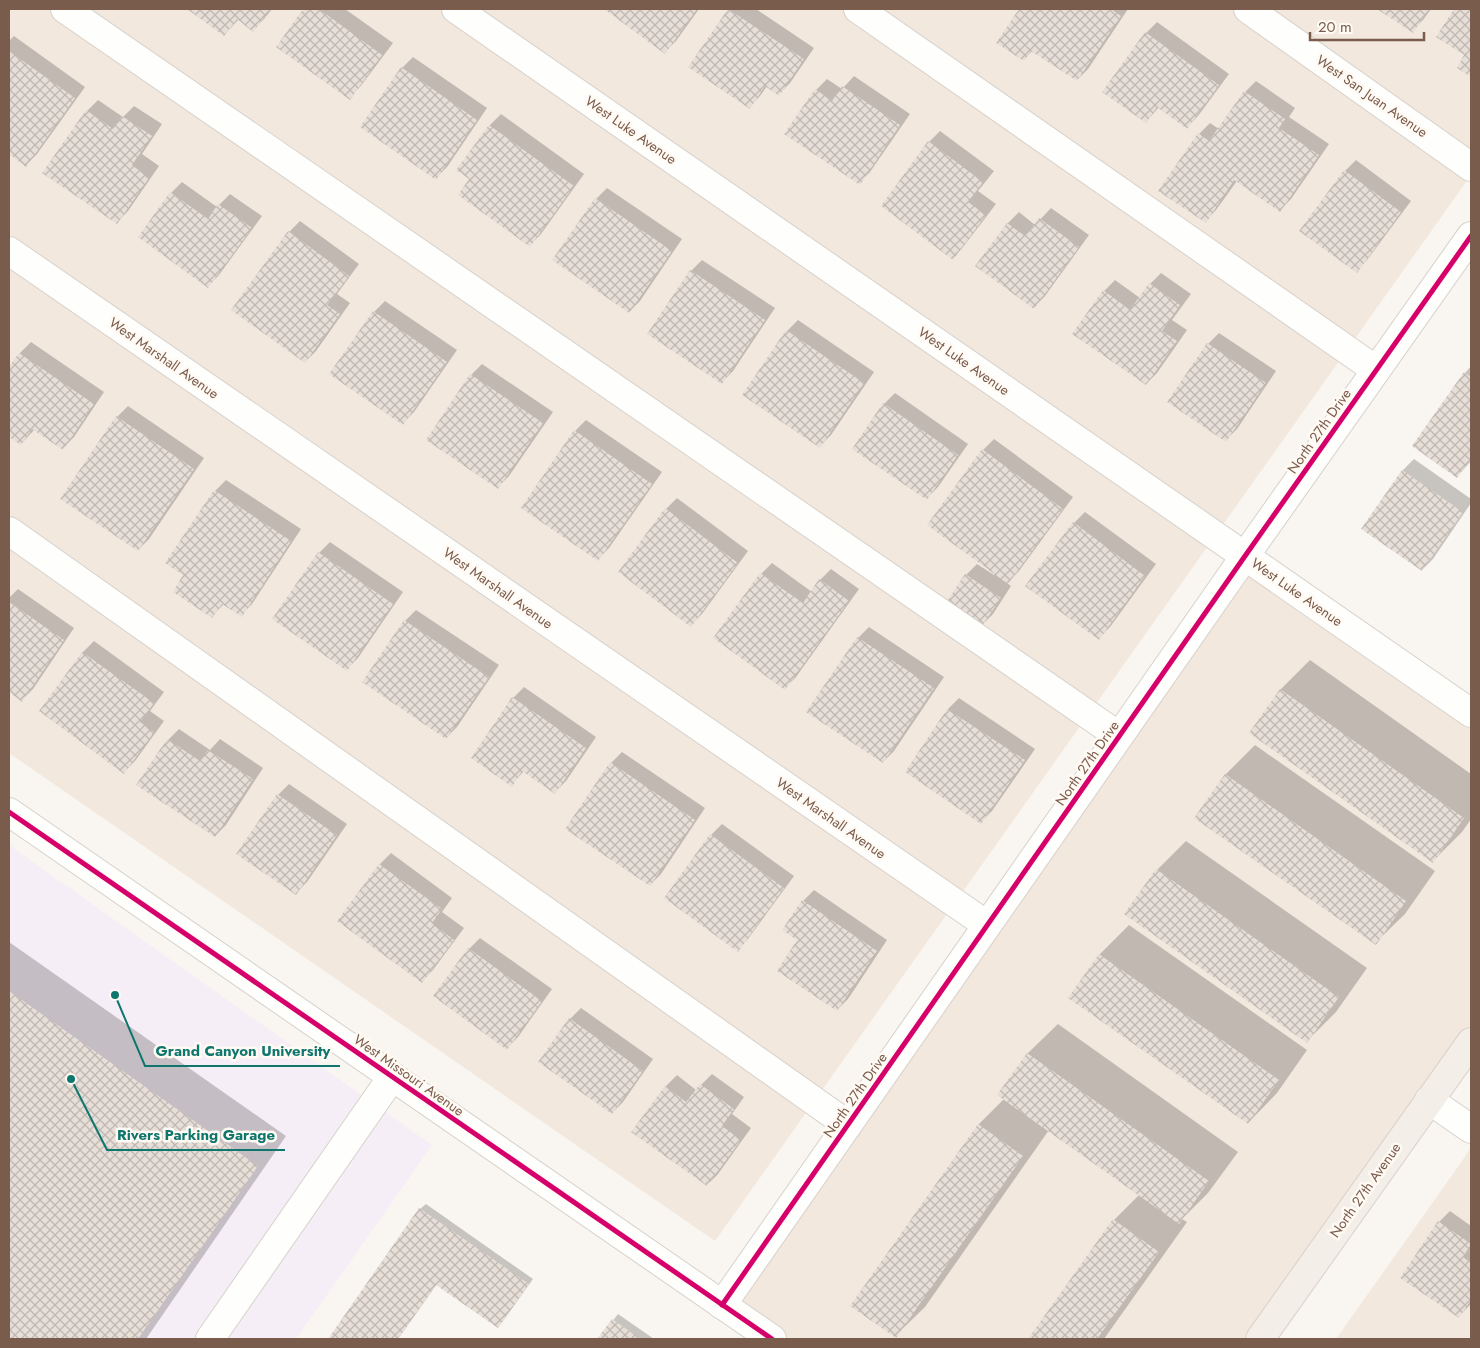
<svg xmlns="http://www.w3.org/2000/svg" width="1480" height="1348" viewBox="0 0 1480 1348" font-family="Jost,sans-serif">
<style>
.residential{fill:#f2e8de}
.education{fill:#f6eef6}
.shadow{fill:#0003}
.building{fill:url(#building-cross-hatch)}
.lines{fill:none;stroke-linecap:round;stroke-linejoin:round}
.minor-casing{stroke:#d7d1cb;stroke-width:30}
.major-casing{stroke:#dad1cc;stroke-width:30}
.minor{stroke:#fefefd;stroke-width:28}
.major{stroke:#f3eee8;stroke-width:28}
.cycleway-casing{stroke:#fffaf3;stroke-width:8}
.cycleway{stroke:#d6006c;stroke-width:5}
.labels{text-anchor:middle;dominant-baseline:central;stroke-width:5;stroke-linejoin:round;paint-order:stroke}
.street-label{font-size:14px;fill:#7a5c4d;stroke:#fffaf3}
.leader{fill:none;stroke:#0f766e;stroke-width:2}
.callout-dot{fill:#0f766e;stroke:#fffaf3;stroke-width:2}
.callout-label{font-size:15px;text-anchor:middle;font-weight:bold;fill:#0f766e;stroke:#fffaf3;stroke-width:5;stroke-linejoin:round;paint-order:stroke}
</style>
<defs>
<pattern id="building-cross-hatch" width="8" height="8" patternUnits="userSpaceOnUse" patternTransform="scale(1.25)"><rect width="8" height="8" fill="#e6ded7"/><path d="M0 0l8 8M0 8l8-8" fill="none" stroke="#bfb7b1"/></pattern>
</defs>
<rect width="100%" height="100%" fill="#f9f5f0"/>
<!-- residential -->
<g class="residential">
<polygon points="9,9 1471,9 1471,175 715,1241 9,753"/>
<polygon points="1245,556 1471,713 1471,1042 1260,1339 772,1339 722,1305"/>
<polygon points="1471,1148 1471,1339 1336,1339 1453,1174"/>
</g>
<!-- education -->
<polygon class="education" points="9,845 432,1145 296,1339 9,1339"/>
<!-- shadow -->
<g class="shadow">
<polygon points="189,9 272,9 264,19 253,30 239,19 224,35"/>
<polygon points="304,9 345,9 393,43 360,87 349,98 278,46"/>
<polygon points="606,9 699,9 676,41 665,52"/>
<polygon points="729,9 756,9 814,48 790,83 779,94 767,86 760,96 749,107 690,66"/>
<polygon points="1021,9 1128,9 1088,69 1077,80 1033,50 1024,60 998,42"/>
<polygon points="1379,9 1431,9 1423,20 1412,31"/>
<polygon points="1456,9 1471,9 1471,76 1459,67 1466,55 1438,36"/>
<polygon points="1157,22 1229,74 1198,116 1187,127 1159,107 1146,122 1146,33"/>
<polygon points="14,36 85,87 37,154 26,165 9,153 9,41"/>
<polygon points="413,57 487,108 447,167 436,178 402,68"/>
<polygon points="854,76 910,114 870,172 859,183 816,90 827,79 842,89"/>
<polygon points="1256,81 1295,108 1289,117 1329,144 1291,199 1280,210 1237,181 1216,210 1205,222 1199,134 1210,123 1219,129 1245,92"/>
<polygon points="98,100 123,117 134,106 162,124 142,154 159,166 128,211 117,222 87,111"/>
<polygon points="501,114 584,174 541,234 530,245 471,179 458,170 490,125"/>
<polygon points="940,131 994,171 978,191 996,204 963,247 952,258 929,142"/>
<polygon points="1356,160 1411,201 1367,260 1356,271 1345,171"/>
<polygon points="182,182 217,207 230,194 262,216 219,275 208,286 171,193"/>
<polygon points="607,188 682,239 640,301 629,312 596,199"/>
<polygon points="1051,208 1089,235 1045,296 1034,307 977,266 1008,223 1019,212 1035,225"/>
<polygon points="300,221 359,264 337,294 350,303 316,351 305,362 289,232"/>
<polygon points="702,260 775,308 733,371 722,382 691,271"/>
<polygon points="1161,273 1191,294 1172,320 1187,330 1157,373 1146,384 1104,291 1115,280 1140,298 1150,284"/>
<polygon points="385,301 457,350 414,412 403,423 374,312"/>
<polygon points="798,320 874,372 831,435 820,446 787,331"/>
<polygon points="1219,333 1276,371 1237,429 1226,440 1208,344"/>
<polygon points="31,342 104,392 74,437 63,448 35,429 21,444 9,436 9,370 20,353"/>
<polygon points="482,364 553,412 509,476 498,487 471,375"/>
<polygon points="1471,366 1471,461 1457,477 1465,373"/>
<polygon points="895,393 968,444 938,487 927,498 884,404"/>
<polygon points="128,406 204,458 149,539 138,550 117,417"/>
<polygon points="586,420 662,472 609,548 598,559 575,431"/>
<polygon points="994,439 1073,497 1019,571 1007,583 1011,586 993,614 982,625 966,575 977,564 994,575 995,573 983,450"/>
<polygon points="1414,459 1471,499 1471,503 1433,559 1422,570 1363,529 1403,470"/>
<polygon points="226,480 301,529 252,604 241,615 224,604 212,616 185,575 215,491"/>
<polygon points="677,498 748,551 702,614 691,625 666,509"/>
<polygon points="1085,512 1156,564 1110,627 1099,638 1074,523"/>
<polygon points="330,542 403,592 358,658 347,669 319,553"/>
<polygon points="772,563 812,592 820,580 831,569 859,589 796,677 785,688 715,638 761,574"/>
<polygon points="18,589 74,628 33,689 22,700 9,691 9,598"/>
<polygon points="416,610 499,665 457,727 446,738 405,621"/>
<polygon points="869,627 944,677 894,751 883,762 808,712 858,638"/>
<polygon points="94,641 164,692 150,711 164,721 135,761 124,772 40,711 83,652"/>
<polygon points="1310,660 1471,774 1471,819 1462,832 1433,861 1251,733 1281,689"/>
<polygon points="524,687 596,737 566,781 555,792 524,771 511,785 513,698"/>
<polygon points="959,698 1035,749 992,811 981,822 907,771 948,709"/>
<polygon points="179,729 210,750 220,739 263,768 226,825 215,836 168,740"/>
<polygon points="1255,745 1435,871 1405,914 1375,943 1196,817 1226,774"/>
<polygon points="622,752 705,808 661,874 650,885 567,828 611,763"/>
<polygon points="289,784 347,824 307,882 296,893 278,795"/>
<polygon points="722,824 794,876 748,939 737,950 711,835"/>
<polygon points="1186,841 1367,968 1336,1012 1307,1041 1157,870"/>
<polygon points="391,853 452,898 442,912 464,928 433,970 422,981 380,864"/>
<polygon points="814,890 887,940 848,999 837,1010 803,901"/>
<polygon points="1129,925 1307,1050 1277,1093 1248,1123 1099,955"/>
<polygon points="480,938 552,989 518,1037 507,1048 469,949"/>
<polygon points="9,942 286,1136 146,1339 9,1339"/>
<polygon points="581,1008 653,1059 623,1102 612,1113 540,1062 570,1019"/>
<polygon points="1058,1024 1238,1152 1208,1193 1182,1219 1187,1222 1104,1339 1030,1339 1114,1220 1140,1194 1049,1130 925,1307 895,1336 979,1124 1005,1098 999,1094 1028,1053"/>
<polygon points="712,1074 744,1097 732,1114 751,1128 718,1174 707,1185 633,1132 666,1086 677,1075 696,1090"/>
<polygon points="426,1204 533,1279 503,1321 498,1326 437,1284 398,1339 330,1339 420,1209"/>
<polygon points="1450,1211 1471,1226 1471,1304 1459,1316 1402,1277 1439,1222"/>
<polygon points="618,1314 654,1339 599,1339"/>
</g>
<!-- building -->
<g class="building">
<polygon points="187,9 270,9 253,32 237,19 224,36"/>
<polygon points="303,9 319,9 382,55 350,100 276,47"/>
<polygon points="604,9 697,9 665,54"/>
<polygon points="728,9 804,59 779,96 765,86 750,109 688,67"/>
<polygon points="1019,9 1111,9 1121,16 1077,81 1031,51 1024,61 996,43"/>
<polygon points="1377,9 1429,9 1413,33"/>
<polygon points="1454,9 1471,9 1471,77 1457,68 1464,55 1436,37"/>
<polygon points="1145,32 1219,85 1187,129 1157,107 1146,123 1102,92"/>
<polygon points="9,51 75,98 26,167 9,154"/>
<polygon points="401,67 477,120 436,180 360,127"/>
<polygon points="842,86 900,125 860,185 784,134 815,89 832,101"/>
<polygon points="1244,91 1285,119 1279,128 1319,155 1280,212 1234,180 1206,223 1158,191 1198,133 1209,141"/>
<polygon points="86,110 113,129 122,116 152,136 132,165 149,178 117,224 42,173"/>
<polygon points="489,125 574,186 530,247 458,195 469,179 456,170"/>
<polygon points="928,141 983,182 968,202 986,215 953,260 881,206"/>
<polygon points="1344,170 1401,212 1357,273 1299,231"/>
<polygon points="170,192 208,219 218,204 252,228 208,288 138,237"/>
<polygon points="595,198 672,251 629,313 552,260"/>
<polygon points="1039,218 1079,247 1034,309 975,266 1007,223 1025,236"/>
<polygon points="288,231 349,276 327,305 340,314 305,363 231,310"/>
<polygon points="690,270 765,320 722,384 647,334"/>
<polygon points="1149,283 1180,305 1162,331 1177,341 1146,385 1072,334 1103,290 1130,310"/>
<polygon points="373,311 447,362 403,425 329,374"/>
<polygon points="786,330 864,383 820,448 742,395"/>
<polygon points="1207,343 1266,383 1226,442 1167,402"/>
<polygon points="19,353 94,404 63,450 32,429 21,445 9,437 9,367"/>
<polygon points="1464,372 1471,377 1471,458 1457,478 1412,446"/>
<polygon points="470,374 543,423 498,489 426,440"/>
<polygon points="883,403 958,455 927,500 852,449"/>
<polygon points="116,416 194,469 138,551 60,499"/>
<polygon points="574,430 652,484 598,561 521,508"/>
<polygon points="982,449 1063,509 1008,584 927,525"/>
<polygon points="1402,470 1463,512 1422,571 1361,529"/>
<polygon points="214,490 291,541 242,617 222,604 212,618 173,592 183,575 165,563"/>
<polygon points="665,508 738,563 691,627 618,572"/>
<polygon points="1073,522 1145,576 1099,640 1025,586"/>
<polygon points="318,552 393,604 347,671 272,619"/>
<polygon points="760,573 803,603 819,579 849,601 785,690 713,638"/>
<polygon points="965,574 1001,598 982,626 946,603"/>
<polygon points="9,602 64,640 22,702 9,692"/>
<polygon points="404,620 489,677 446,739 362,682"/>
<polygon points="857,637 934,688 883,763 806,712"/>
<polygon points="82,652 154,703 140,722 154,732 124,774 39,711"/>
<polygon points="1280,689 1464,818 1433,863 1249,733"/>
<polygon points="512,697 586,748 555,794 522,771 512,787 471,758"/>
<polygon points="947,709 1025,760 981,824 905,772"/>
<polygon points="167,739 200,761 208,750 253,779 215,837 136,785"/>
<polygon points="610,762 695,820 650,886 565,829"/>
<polygon points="1225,774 1406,901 1376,945 1194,818"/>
<polygon points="277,794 337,835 296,895 236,854"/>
<polygon points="710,834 784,888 738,952 664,898"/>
<polygon points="379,864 442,909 432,923 454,940 422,983 337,921"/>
<polygon points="1156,869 1339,997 1307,1043 1124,914"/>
<polygon points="802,900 877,951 837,1011 777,971 797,940 782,930"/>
<polygon points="468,948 542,1001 507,1050 433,996"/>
<polygon points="1099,954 1279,1080 1248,1124 1068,998"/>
<polygon points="9,991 258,1166 138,1339 9,1339"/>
<polygon points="569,1018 643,1071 612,1114 538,1062"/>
<polygon points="1027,1053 1209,1181 1179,1224 997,1095"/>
<polygon points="700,1084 734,1109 722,1126 741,1140 707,1186 631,1132 665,1086 686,1102"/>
<polygon points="978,1124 1023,1156 896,1338 850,1306"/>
<polygon points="419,1208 529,1284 498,1328 436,1285 398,1339 328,1339"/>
<polygon points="1113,1219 1159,1252 1097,1339 1028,1339"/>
<polygon points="1438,1221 1471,1244 1463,1257 1471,1263 1471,1300 1459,1318 1400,1278"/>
<polygon points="612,1319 641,1339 597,1339"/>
</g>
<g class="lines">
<!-- minor casing -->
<g class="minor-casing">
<g id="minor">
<polyline points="65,9 1119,736"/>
<polyline points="456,9 1471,713"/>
<polyline points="858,9 1376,370"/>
<polyline points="1248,9 1471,167"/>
<polyline points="9,251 987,925"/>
<polyline points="9,531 848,1125"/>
<polyline points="9,812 772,1339"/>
<polyline points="1429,1100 1471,1129"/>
<polyline points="722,1305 1245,556 1471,236"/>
<polyline points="210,1339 392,1077"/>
</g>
</g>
<!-- major casing -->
<g class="major-casing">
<polyline id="major" points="1260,1339 1471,1042"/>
</g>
<!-- minor -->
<use href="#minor" class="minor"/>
<!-- major -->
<use href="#major" class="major"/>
<!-- cycleway casing -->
<g class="cycleway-casing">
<g id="cycleway">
<polyline points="9,812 772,1339"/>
<polyline points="722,1305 1245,556 1471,236"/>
</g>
</g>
<!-- cycleway -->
<use href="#cycleway" class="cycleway"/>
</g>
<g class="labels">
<!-- street labels -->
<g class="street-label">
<text transform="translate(1372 96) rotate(35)">West San Juan Avenue</text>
<text transform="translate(631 130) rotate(35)">West Luke Avenue</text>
<text transform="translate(164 358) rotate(35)">West Marshall Avenue</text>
<text transform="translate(964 361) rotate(35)">West Luke Avenue</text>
<text transform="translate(1319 431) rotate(-55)">North 27th Drive</text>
<text transform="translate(498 588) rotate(35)">West Marshall Avenue</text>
<text transform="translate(1297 592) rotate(35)">West Luke Avenue</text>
<text transform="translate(1087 763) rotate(-55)">North 27th Drive</text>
<text transform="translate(831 818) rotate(35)">West Marshall Avenue</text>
<text transform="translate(409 1075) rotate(35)">West Missouri Avenue</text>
<text transform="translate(855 1095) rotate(-55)">North 27th Drive</text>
<text transform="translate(1365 1190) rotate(-55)">North 27th Avenue</text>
</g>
</g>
<!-- callouts -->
<path class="leader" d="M115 995L145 1066H340M71 1079L107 1150H285"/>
<g class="callout-dot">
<circle cx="115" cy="995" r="5"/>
<circle cx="71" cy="1079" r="5"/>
</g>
<g class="callout-label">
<text x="243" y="1056">Grand Canyon University</text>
<text x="196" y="1140">Rivers Parking Garage</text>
</g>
<!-- border -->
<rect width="1480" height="1348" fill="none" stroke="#7a5c4d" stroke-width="20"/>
<!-- scale -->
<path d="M1310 32v8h114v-8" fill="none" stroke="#7a5c4d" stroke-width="2.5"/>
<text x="1318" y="32" font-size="15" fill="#7a5c4d" stroke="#fffaf3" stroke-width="4" paint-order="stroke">20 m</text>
</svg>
